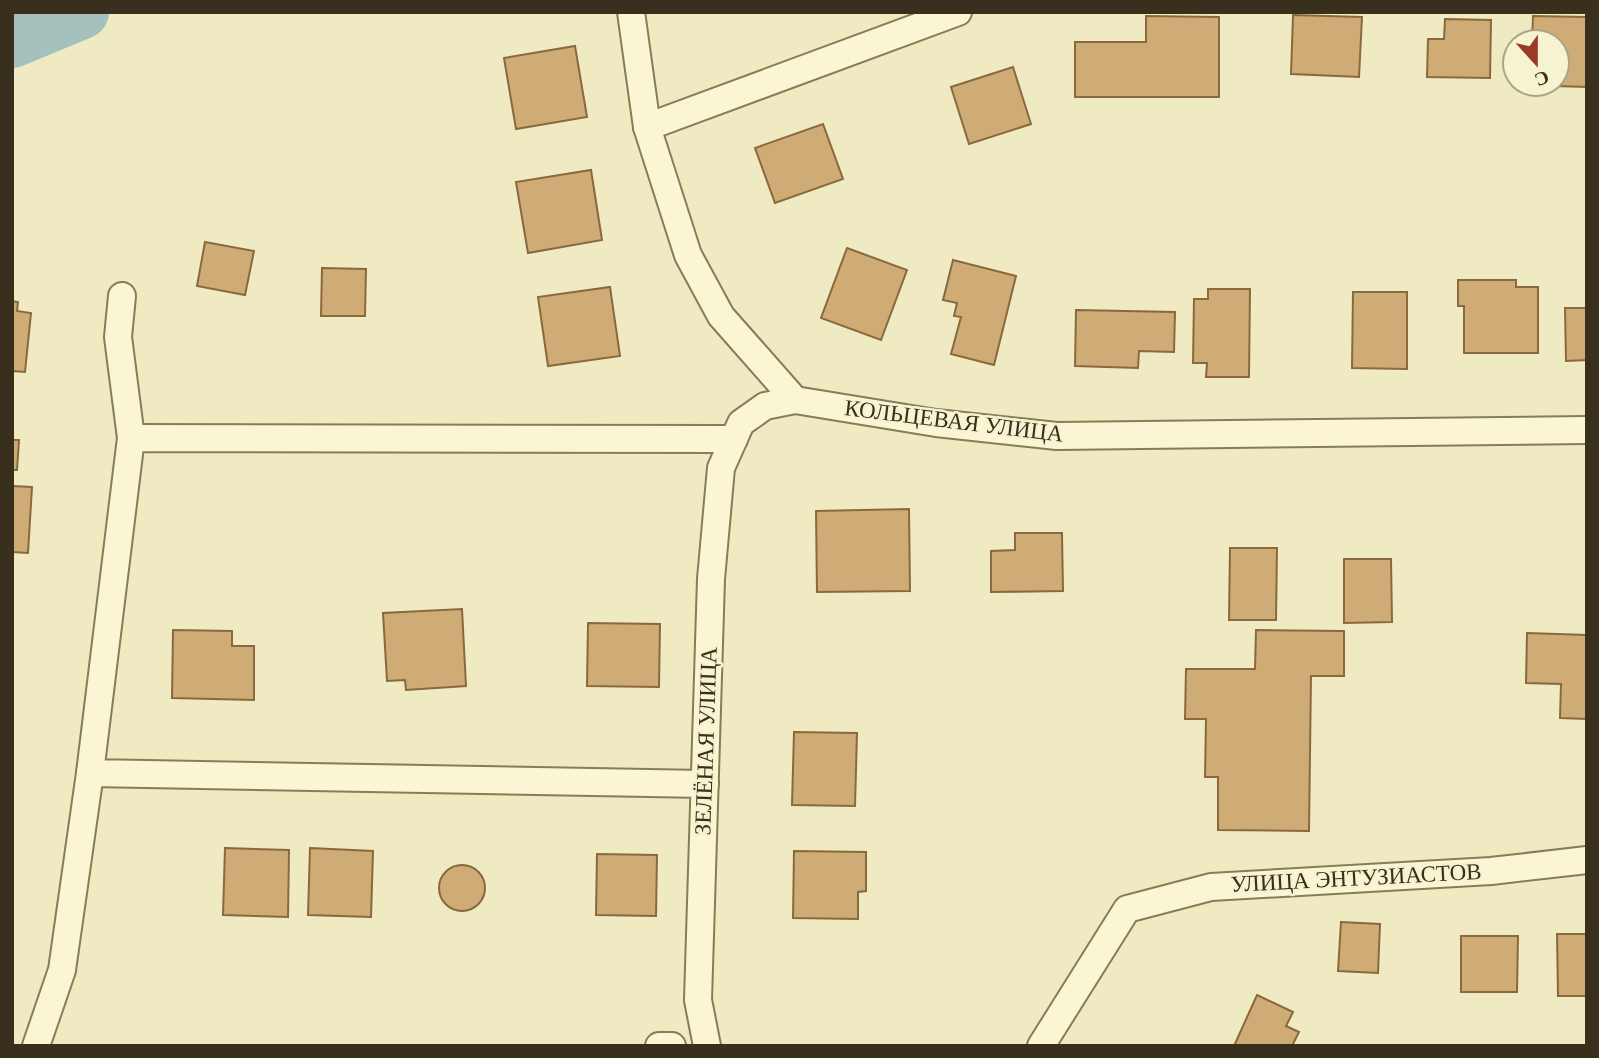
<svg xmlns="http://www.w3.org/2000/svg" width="1599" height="1058" viewBox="0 0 1599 1058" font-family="'Times New Roman',serif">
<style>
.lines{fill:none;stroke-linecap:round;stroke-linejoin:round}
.river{stroke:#a4c1be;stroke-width:54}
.building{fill:#cfab75;stroke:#89693d;stroke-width:2}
.street-casing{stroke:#897b58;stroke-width:30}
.street{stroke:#faf6d4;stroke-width:26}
.labels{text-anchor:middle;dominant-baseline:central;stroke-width:5;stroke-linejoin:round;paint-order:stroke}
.street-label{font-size:23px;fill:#382f1d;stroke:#f6f3d1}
</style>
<rect width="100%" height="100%" fill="#efeac1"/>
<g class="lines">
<!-- river -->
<polyline class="river" points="12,41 82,12"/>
</g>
<!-- building -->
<g class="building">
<polygon points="1293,15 1362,17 1359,77 1291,74"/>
<polygon points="1146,16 1219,17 1219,97 1075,97 1075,42 1146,42"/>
<polygon points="1533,16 1587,17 1587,87 1555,86 1557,84 1557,42 1532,42"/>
<polygon points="1445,19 1491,20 1490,78 1427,77 1428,39 1444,39"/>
<polygon points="575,46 587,117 516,129 504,58"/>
<polygon points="1013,67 1031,124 969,144 951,87"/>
<polygon points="823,124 843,179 775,203 755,148"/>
<polygon points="591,170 602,240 528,253 516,182"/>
<polygon points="205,242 254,251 245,295 197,286"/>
<polygon points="847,248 907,270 881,340 821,318"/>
<polygon points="953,260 1016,276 994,365 951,354 961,317 954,316 957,303 943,300"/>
<polygon points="322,268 366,269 365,316 321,316"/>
<polygon points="1458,280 1516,280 1516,287 1538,287 1538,353 1464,353 1464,306 1458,306"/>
<polygon points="610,287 620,356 548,366 538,297"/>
<polygon points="1208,289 1250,289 1249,377 1206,377 1207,363 1193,363 1194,299 1208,299"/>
<polygon points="1353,292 1407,292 1407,369 1352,368"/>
<polygon points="12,301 18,302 17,311 31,313 25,372 12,371"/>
<polygon points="1565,308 1587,308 1587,360 1566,361"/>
<polygon points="1076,310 1175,312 1174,352 1139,351 1138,368 1075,366"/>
<polygon points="12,440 19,440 17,470 12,470"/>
<polygon points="12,486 32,487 28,553 12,552"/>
<polygon points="909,509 910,591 817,592 816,511"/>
<polygon points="1015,533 1062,533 1063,591 991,592 991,551 1015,550"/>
<polygon points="1230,548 1277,548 1276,620 1229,620"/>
<polygon points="1344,559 1391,559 1392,622 1344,623"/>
<polygon points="462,609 466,686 406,690 405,680 387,681 383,613"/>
<polygon points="588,623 660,624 659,687 587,686"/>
<polygon points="173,630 232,631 232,646 254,646 254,700 172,698"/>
<polygon points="1256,630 1344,631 1344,676 1311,676 1309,831 1218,830 1218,777 1205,777 1206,719 1185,719 1186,669 1255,669"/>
<polygon points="1527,633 1587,635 1587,719 1560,718 1561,684 1526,683"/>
<polygon points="794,732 857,733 855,806 792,805"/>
<polygon points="225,848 289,850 288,917 223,915"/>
<polygon points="310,848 373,851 371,917 308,915"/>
<polygon points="794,851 866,852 866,891 858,892 858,919 793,918"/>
<polygon points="597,854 657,855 656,916 596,915"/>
<circle cx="462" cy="888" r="23"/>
<polygon points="1341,922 1380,924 1378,973 1338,971"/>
<polygon points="1557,934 1587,934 1587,996 1558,996"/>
<polygon points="1461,936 1518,936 1517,992 1461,992"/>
<polygon points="1257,995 1293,1012 1286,1026 1299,1032 1292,1046 1234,1046"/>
</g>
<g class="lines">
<!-- street casing -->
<g class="street-casing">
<g id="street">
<polyline points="631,12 647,127 688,255 721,316 795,400 936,423 1057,436 1587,430"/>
<polyline points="647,127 958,12"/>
<polyline points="122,296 118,337 131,438"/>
<polyline points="705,784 90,773 131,438 734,439"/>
<polyline points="36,1046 62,970 90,773"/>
<polyline points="659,1046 672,1046"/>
<polyline points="707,1046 698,1000 711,579 721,468 741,423 765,406 795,400"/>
<polyline points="1041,1046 1127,909 1211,887 1491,871 1587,860"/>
</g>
</g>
<!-- street -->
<use href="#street" class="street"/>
</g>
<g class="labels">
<!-- street labels -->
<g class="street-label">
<text transform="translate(954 421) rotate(7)">КОЛЬЦЕВАЯ УЛИЦА</text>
<text transform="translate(706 741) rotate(-88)">ЗЕЛЁНАЯ УЛИЦА</text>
<text transform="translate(1356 878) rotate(-3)">УЛИЦА ЭНТУЗИАСТОВ</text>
</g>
</g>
<!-- border -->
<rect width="1599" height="1058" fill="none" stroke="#382f1d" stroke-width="28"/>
<!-- north arrow -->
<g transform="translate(1536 63) rotate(159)"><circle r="33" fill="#f6f3d1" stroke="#aaa589" stroke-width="2"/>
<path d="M0-5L12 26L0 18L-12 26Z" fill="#9a3b26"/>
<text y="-10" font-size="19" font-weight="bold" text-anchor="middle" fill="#382f1d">С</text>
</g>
</svg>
